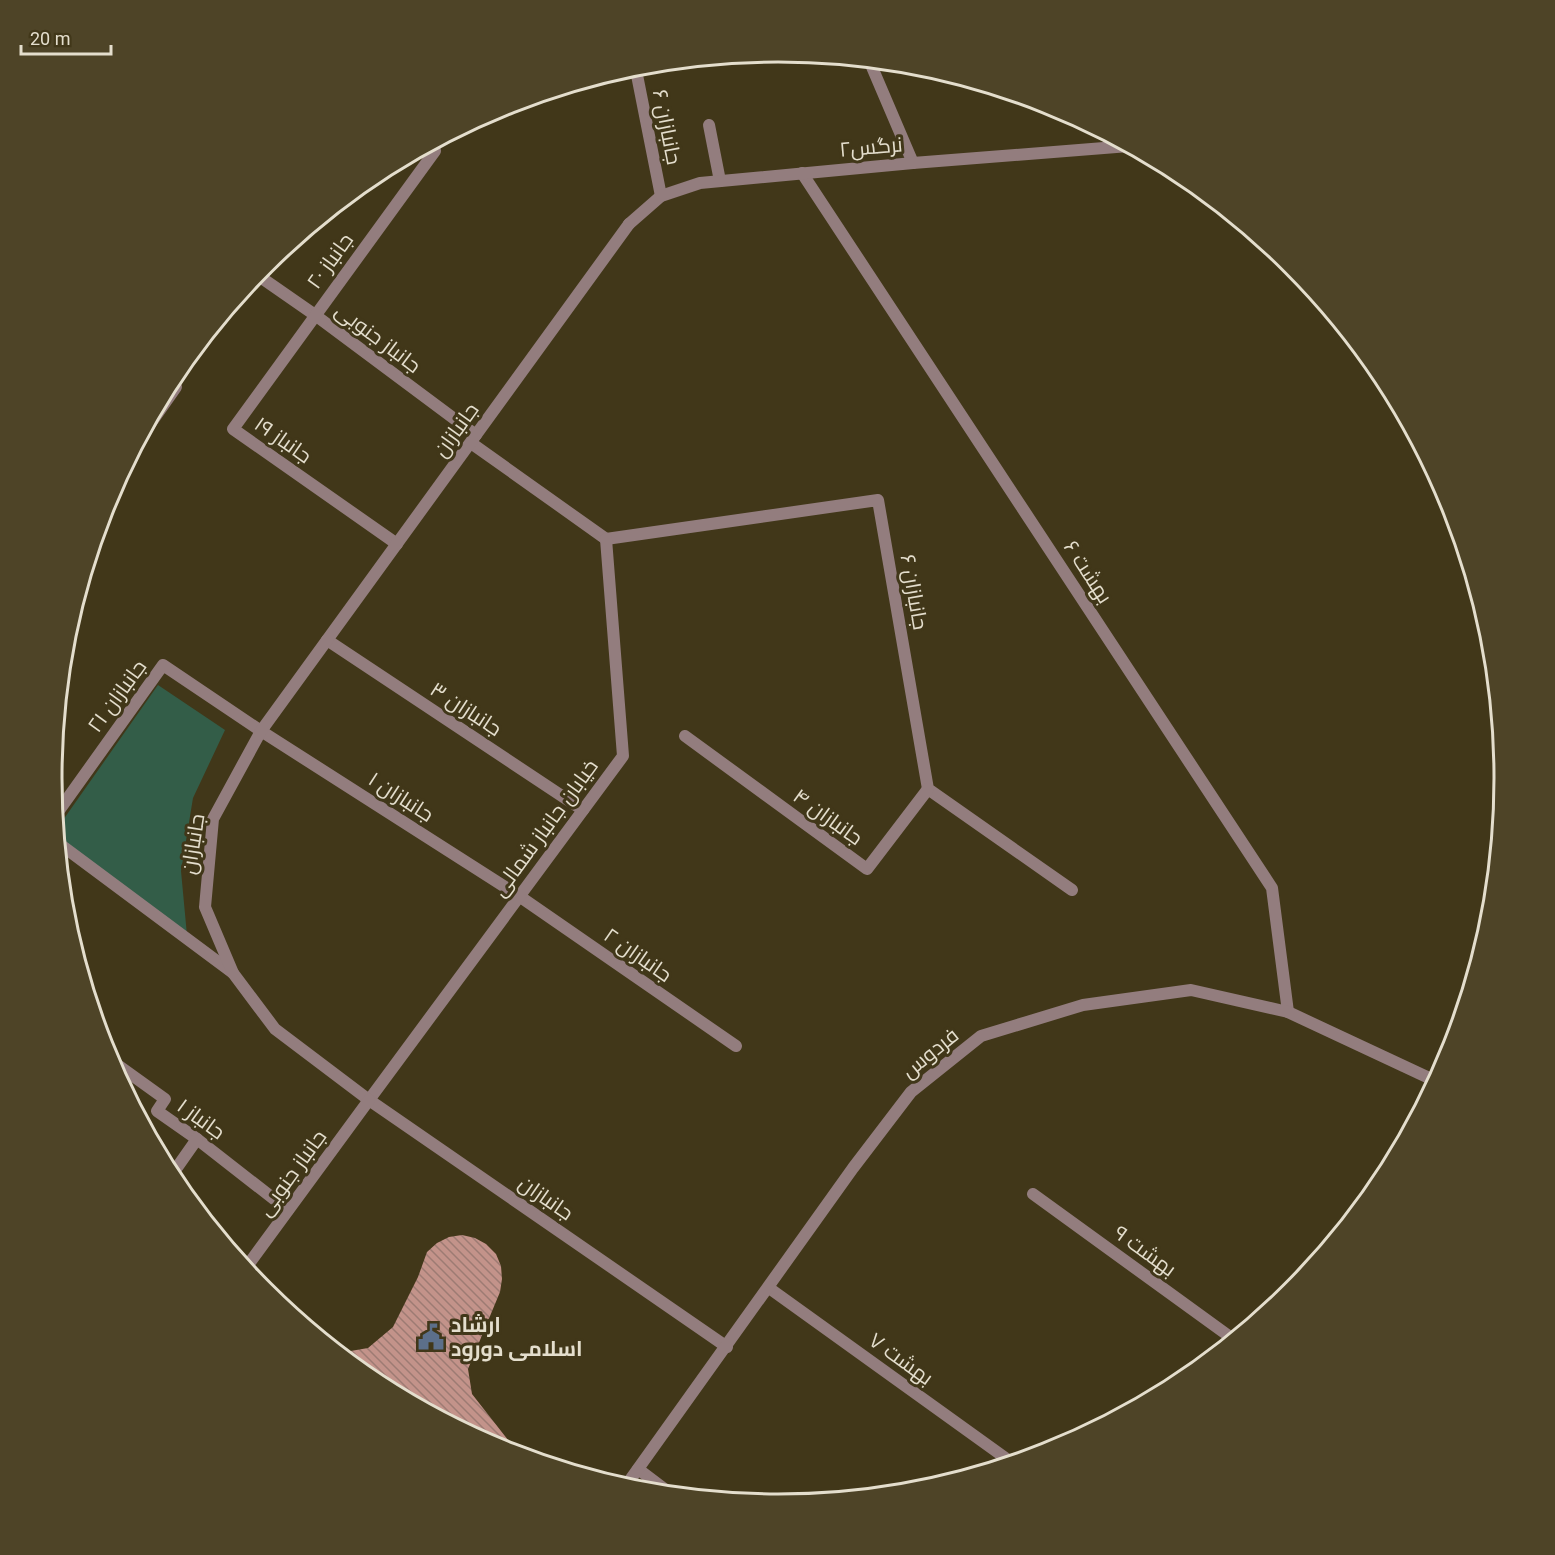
<svg xmlns="http://www.w3.org/2000/svg" width="1555" height="1555" viewBox="0 0 1555 1555" font-family="Roboto,Cairo,sans-serif">
<style>
.green{fill:#335d48}
.building{fill:url(#building-back-hatch)}
.lines{fill:none;stroke-linecap:round;stroke-linejoin:round}
.minor{stroke:#937d7e;stroke-width:12}
.tertiary{stroke:#937d7e;stroke-width:12}
.labels{text-anchor:middle;dominant-baseline:central;stroke-width:6;stroke-linejoin:round;paint-order:stroke}
.street-label{font-size:21px;fill:#e4decd;stroke:#413719}
.poi-label{font-size:21px;font-weight:bold;fill:#e4decd;stroke:#413719;text-anchor:start}
.rim{fill:none;stroke:#e4decd;stroke-width:3}
</style>
<defs>
<pattern id="building-back-hatch" width="6" height="6" patternUnits="userSpaceOnUse" patternTransform="scale(1.5)"><rect width="6" height="6" fill="#c3938a"/><path d="M-1 5l2 2M0 0l6 6M5-1l2 2" fill="none" stroke="#9d7b73"/></pattern>
</defs>
<rect width="100%" height="100%" fill="#413719"/>
<!-- green -->
<polygon class="green" points="158,685 225,730 193,798 181,871 188,946 58,849 56,830"/>
<!-- building -->
<polygon class="building" points="462,1235 475,1238 486,1244 496,1254 501,1266 502,1279 500,1292 468,1369 472,1394 519,1454 499,1449 374,1381 339,1353 368,1348 393,1327 418,1277 427,1252 437,1243 449,1237"/>
<g class="lines">
<!-- minor -->
<g class="minor">
<polyline points="869,60 913,163"/>
<polyline points="635,65 661,196"/>
<polyline points="709,125 720,181"/>
<polyline points="802,173 1272,888 1288,1012"/>
<polyline points="629,224 661,196 700,183 913,163 1129,146"/>
<polyline points="256,274 315,315 476,435"/>
<polyline points="471,443 606,539"/>
<polyline points="134,447 176,387 169,383"/>
<polyline points="606,539 878,500 928,789 1072,890"/>
<polyline points="397,544 233,429 435,151 433,142"/>
<polyline points="327,640 583,810"/>
<polyline points="685,736 867,869 928,789"/>
<polyline points="55,816 163,665 261,731 519,896 736,1046"/>
<polyline points="57,842 233,973"/>
<polyline points="108,1058 165,1099 157,1111 197,1139 288,1210"/>
<polyline points="369,1100 623,756 606,539"/>
<polyline points="171,1176 197,1139"/>
<polyline points="1033,1194 1233,1339"/>
<polyline points="769,1288 1011,1462"/>
<polyline points="638,1469 671,1494"/>
</g>
<!-- tertiary -->
<g class="tertiary">
<polyline points="629,224 261,731 213,819 205,907 233,973 275,1029 369,1100 727,1347"/>
<polyline points="245,1269 369,1100"/>
<polyline points="625,1487 853,1168 911,1092 981,1036 1083,1005 1191,990 1288,1012 1427,1077 1435,1082"/>
</g>
</g>
<!-- icons -->
<defs>
<g id="civic-bare" transform="scale(2.07)"><path d="M-.6-6.5H3V-4.5H.6V-3L4-1V1h2V6H-6V1h2V-1L-.6-3ZM-1.2 2.5V6h2.4V2.5Z" fill="#5c6f8a" stroke="#413719" stroke-width="2.5" paint-order="stroke"/></g>
</defs>
<g fill-rule="evenodd">
<use href="#civic-bare" x="431" y="1337"/>
</g>
<g class="labels">
<!-- street labels -->
<g class="street-label">
<text transform="translate(667 127) rotate(79)">جانبازان ۶</text>
<text transform="translate(871 147) rotate(-5)">نرگس۲</text>
<text transform="translate(330 261) rotate(-54)">جانباز ۲۰</text>
<text transform="translate(378 338) rotate(37)">جانباز جنوبی</text>
<text transform="translate(456 430) rotate(-54)">جانبازان</text>
<text transform="translate(283 440) rotate(35)">جانباز ۱۹</text>
<text transform="translate(1088 572) rotate(57)">بهشت ۶</text>
<text transform="translate(914 592) rotate(80)">جانبازان ۶</text>
<text transform="translate(117 696) rotate(-54)">جانبازان ۲۱</text>
<text transform="translate(466 709) rotate(33)">جانبازان ۳</text>
<text transform="translate(401 797) rotate(33)">جانبازان ۱</text>
<text transform="translate(828 817) rotate(36)">جانبازان ۴</text>
<text transform="translate(545 828) rotate(-54)">خیابان جانباز شمالی</text>
<text transform="translate(193 844) rotate(-81)">جانبازان</text>
<text transform="translate(638 955) rotate(35)">جانبازان ۲</text>
<text transform="translate(930 1053) rotate(-39)">فردوس</text>
<text transform="translate(201 1119) rotate(36)">جانباز ۱</text>
<text transform="translate(292 1173) rotate(-54)">جانباز جنوبی</text>
<text transform="translate(546 1198) rotate(35)">جانبازان</text>
<text transform="translate(1145 1251) rotate(36)">بهشت ۹</text>
<text transform="translate(901 1359) rotate(36)">بهشت ۷</text>
</g>
<!-- poi labels -->
<g class="poi-label">
<text x="451" y="1325">ارشاد<tspan x="451" dy="24">اسلامی دورود</tspan></text>
</g>
</g>
<!-- crop -->
<path d="M0 0H1555V1555H0ZM62 778a716 716 0 1 1 1432 0a716 716 0 1 1-1432 0Z" fill="#4e4427" fill-rule="evenodd"/>
<path class="rim" d="M62 778a716 716 0 1 1 1432 0a716 716 0 1 1-1432 0Z"/>
<!-- scale -->
<path d="M21 45v9h90v-9" fill="none" stroke="#e4decd" stroke-width="3"/>
<text x="30" y="45" font-size="18" fill="#e4decd" stroke="#413719" stroke-width="4.5" paint-order="stroke">20 m</text>
</svg>
